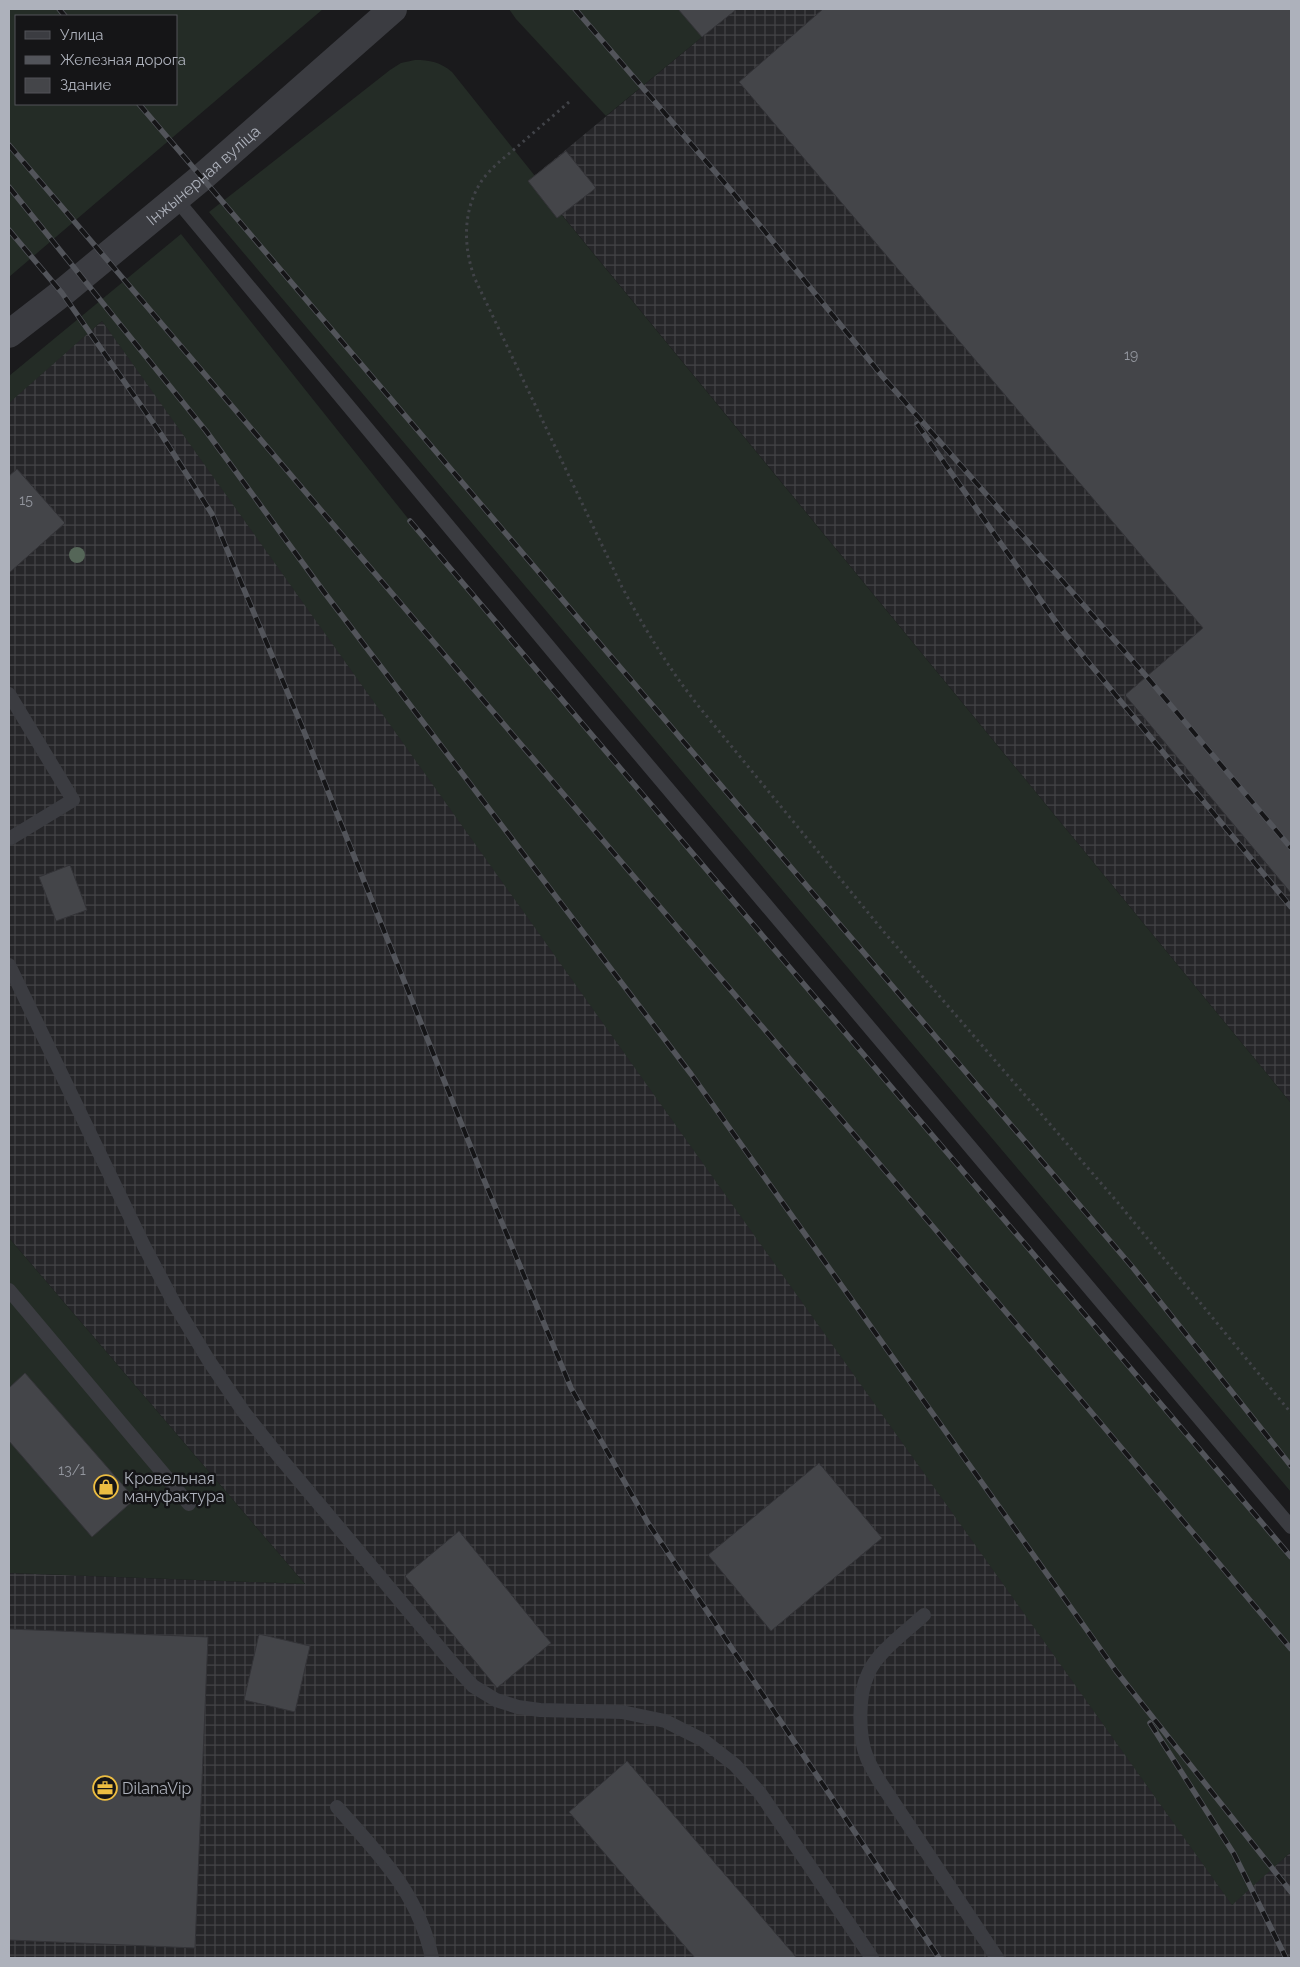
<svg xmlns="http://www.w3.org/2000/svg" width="1300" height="1967" viewBox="0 0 1300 1967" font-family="Raleway,sans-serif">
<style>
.industrial{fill:url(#industrial-grid)}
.grass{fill:#242c26;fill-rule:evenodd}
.building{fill:#444549;stroke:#343438}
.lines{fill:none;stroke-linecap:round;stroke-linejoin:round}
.path{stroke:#414348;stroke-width:3;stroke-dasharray:2.5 4;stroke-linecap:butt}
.service{stroke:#3b3c41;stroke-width:14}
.minor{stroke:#3b3c41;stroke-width:28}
.rail-casing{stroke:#52545a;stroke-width:5.5}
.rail{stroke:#151517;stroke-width:4;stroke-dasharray:11;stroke-linecap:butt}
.tree{fill:#556658}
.labels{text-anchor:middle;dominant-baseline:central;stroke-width:5;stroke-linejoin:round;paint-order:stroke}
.number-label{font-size:14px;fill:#93969e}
.street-label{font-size:16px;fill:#adb1bb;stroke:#151517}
.poi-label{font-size:16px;fill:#adb1bb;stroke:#151517;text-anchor:start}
</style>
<defs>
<pattern id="industrial-grid" width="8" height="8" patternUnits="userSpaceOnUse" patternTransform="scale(1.25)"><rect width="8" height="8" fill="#262629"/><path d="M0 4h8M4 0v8" fill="none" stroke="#434346"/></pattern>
</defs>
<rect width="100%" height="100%" fill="#1a1a1c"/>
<!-- industrial -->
<g class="industrial">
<polygon points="678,9 1291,9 1291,1103 562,215 528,181 702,37"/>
<polygon points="102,321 1272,1868 1291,1852 1291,1958 9,1958 9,1573 305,1584 9,1238 9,401"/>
</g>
<!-- grass -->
<g class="grass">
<path d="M9,9h314l-314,268zM16,16h160v88h-160z"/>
<polygon points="509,9 678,9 702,37 606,116 516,19"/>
<path d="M415,60c15,0 25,2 37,12l83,104 -6,5 32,33 730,889v389l-1082,-1280 181,-142 11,-7z"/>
<polygon points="181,234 410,521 1291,1557 1291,1852 1232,1905 102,321 9,403 9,376"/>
<polygon points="9,1238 305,1584 9,1573"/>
</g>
<!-- building -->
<g class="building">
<polygon points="678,9 737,9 702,37"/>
<polygon points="823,9 1291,9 1291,893 1125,695 1203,628 739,82"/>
<polygon points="566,151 596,188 557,218 528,181"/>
<polygon points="17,469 65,523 9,573 9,476"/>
<polygon points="70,865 87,910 56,921 39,877"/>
<polygon points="25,1373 135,1499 92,1537 9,1441 9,1388"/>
<polygon points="819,1463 882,1538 771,1631 708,1555"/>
<polygon points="459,1531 551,1643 497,1688 405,1576"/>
<polygon points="9,1629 208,1637 195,1948 9,1940"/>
<polygon points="259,1634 310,1646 295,1712 244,1700"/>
<polygon points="627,1761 797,1958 695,1958 569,1812"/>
</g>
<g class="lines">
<!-- path -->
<path class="path" d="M569,102c-17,15 -35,30 -52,45 -12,10 -25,20 -34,32 -21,30 -20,68 -8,100l147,308c24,44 47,82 78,121l184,224 235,272 172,209"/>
<!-- service -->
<g class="service">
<polyline points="176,199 604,713 1291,1527"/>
<polyline points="9,694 73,800 9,839"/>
<polyline points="9,965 144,1246 174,1303 209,1361 243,1411 277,1454 454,1665 473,1686 496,1700 518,1707 540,1710 622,1712 665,1721 703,1740 735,1765 760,1793 872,1958"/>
<polyline points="9,1290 189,1504"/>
<path d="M924,1615c-17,16 -47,37 -56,59 -10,21 -10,62 -1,84 3,7 7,14 11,21l119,179"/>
<path d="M337,1807c43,49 81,85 95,151"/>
</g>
<!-- minor -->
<path class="minor" id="s1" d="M9,334l53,-41 139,-115 192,-169"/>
<!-- rail casing -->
<g class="rail-casing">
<g id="rail">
<polyline points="59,9 65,16"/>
<polyline points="575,9 735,195 883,377 1147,677 1291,848"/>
<polyline points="139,104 1134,1269 1291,1466"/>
<polyline points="9,145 1081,1400 1291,1649"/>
<polyline points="9,187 206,431 324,592 691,1074 1116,1671 1291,1892"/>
<polyline points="9,230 62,293 161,434 212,514 301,724 482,1175 571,1388 648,1523 939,1958"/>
<polyline points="917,424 1061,629 1291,907"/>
<polyline points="410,521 1291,1557"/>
<polyline points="1150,1723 1234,1854 1286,1958"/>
</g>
</g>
<!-- rail -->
<use href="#rail" class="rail"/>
</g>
<!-- trees -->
<circle class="tree" cx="77" cy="555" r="8"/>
<!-- icons -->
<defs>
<g id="shop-ring" transform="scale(1.25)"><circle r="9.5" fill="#151517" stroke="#ecbd42" stroke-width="1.5"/><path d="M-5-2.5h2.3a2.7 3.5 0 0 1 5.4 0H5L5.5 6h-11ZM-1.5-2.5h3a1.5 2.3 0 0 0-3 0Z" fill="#ecbd42"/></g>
<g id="office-ring" transform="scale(1.25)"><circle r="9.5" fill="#151517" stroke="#ecbd42" stroke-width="1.5"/><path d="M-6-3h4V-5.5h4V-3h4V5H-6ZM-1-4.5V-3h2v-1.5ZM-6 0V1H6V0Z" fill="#ecbd42"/></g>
</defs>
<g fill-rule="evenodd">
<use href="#shop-ring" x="106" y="1487"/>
<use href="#office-ring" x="105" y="1788"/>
</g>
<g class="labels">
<!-- number labels -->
<g class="number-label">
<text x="1131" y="355">19</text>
<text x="26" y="500">15</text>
<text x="72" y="1470">13/1</text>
</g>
<!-- street labels -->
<g class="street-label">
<text stroke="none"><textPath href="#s1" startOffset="251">Інжынерная вуліца</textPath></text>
</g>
<!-- poi labels -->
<g class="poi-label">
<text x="124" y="1478">Кровельная<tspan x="124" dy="18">мануфактура</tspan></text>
<text x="122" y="1788">DilanaVip</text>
</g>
</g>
<!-- border -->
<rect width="1300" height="1967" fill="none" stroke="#adb1bb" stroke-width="20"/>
<!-- legend -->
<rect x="15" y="15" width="162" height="90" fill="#151517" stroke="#525359"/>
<rect x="25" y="31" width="25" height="8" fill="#3b3c41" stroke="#525359"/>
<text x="60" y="40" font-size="15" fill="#adb1bb">Улица</text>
<rect x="25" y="56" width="25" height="8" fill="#52545a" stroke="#525359"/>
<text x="60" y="65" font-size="15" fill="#adb1bb">Железная дорога</text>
<rect x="25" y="78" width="25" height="15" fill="#444549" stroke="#525359"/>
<text x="60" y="90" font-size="15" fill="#adb1bb">Здание</text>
</svg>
